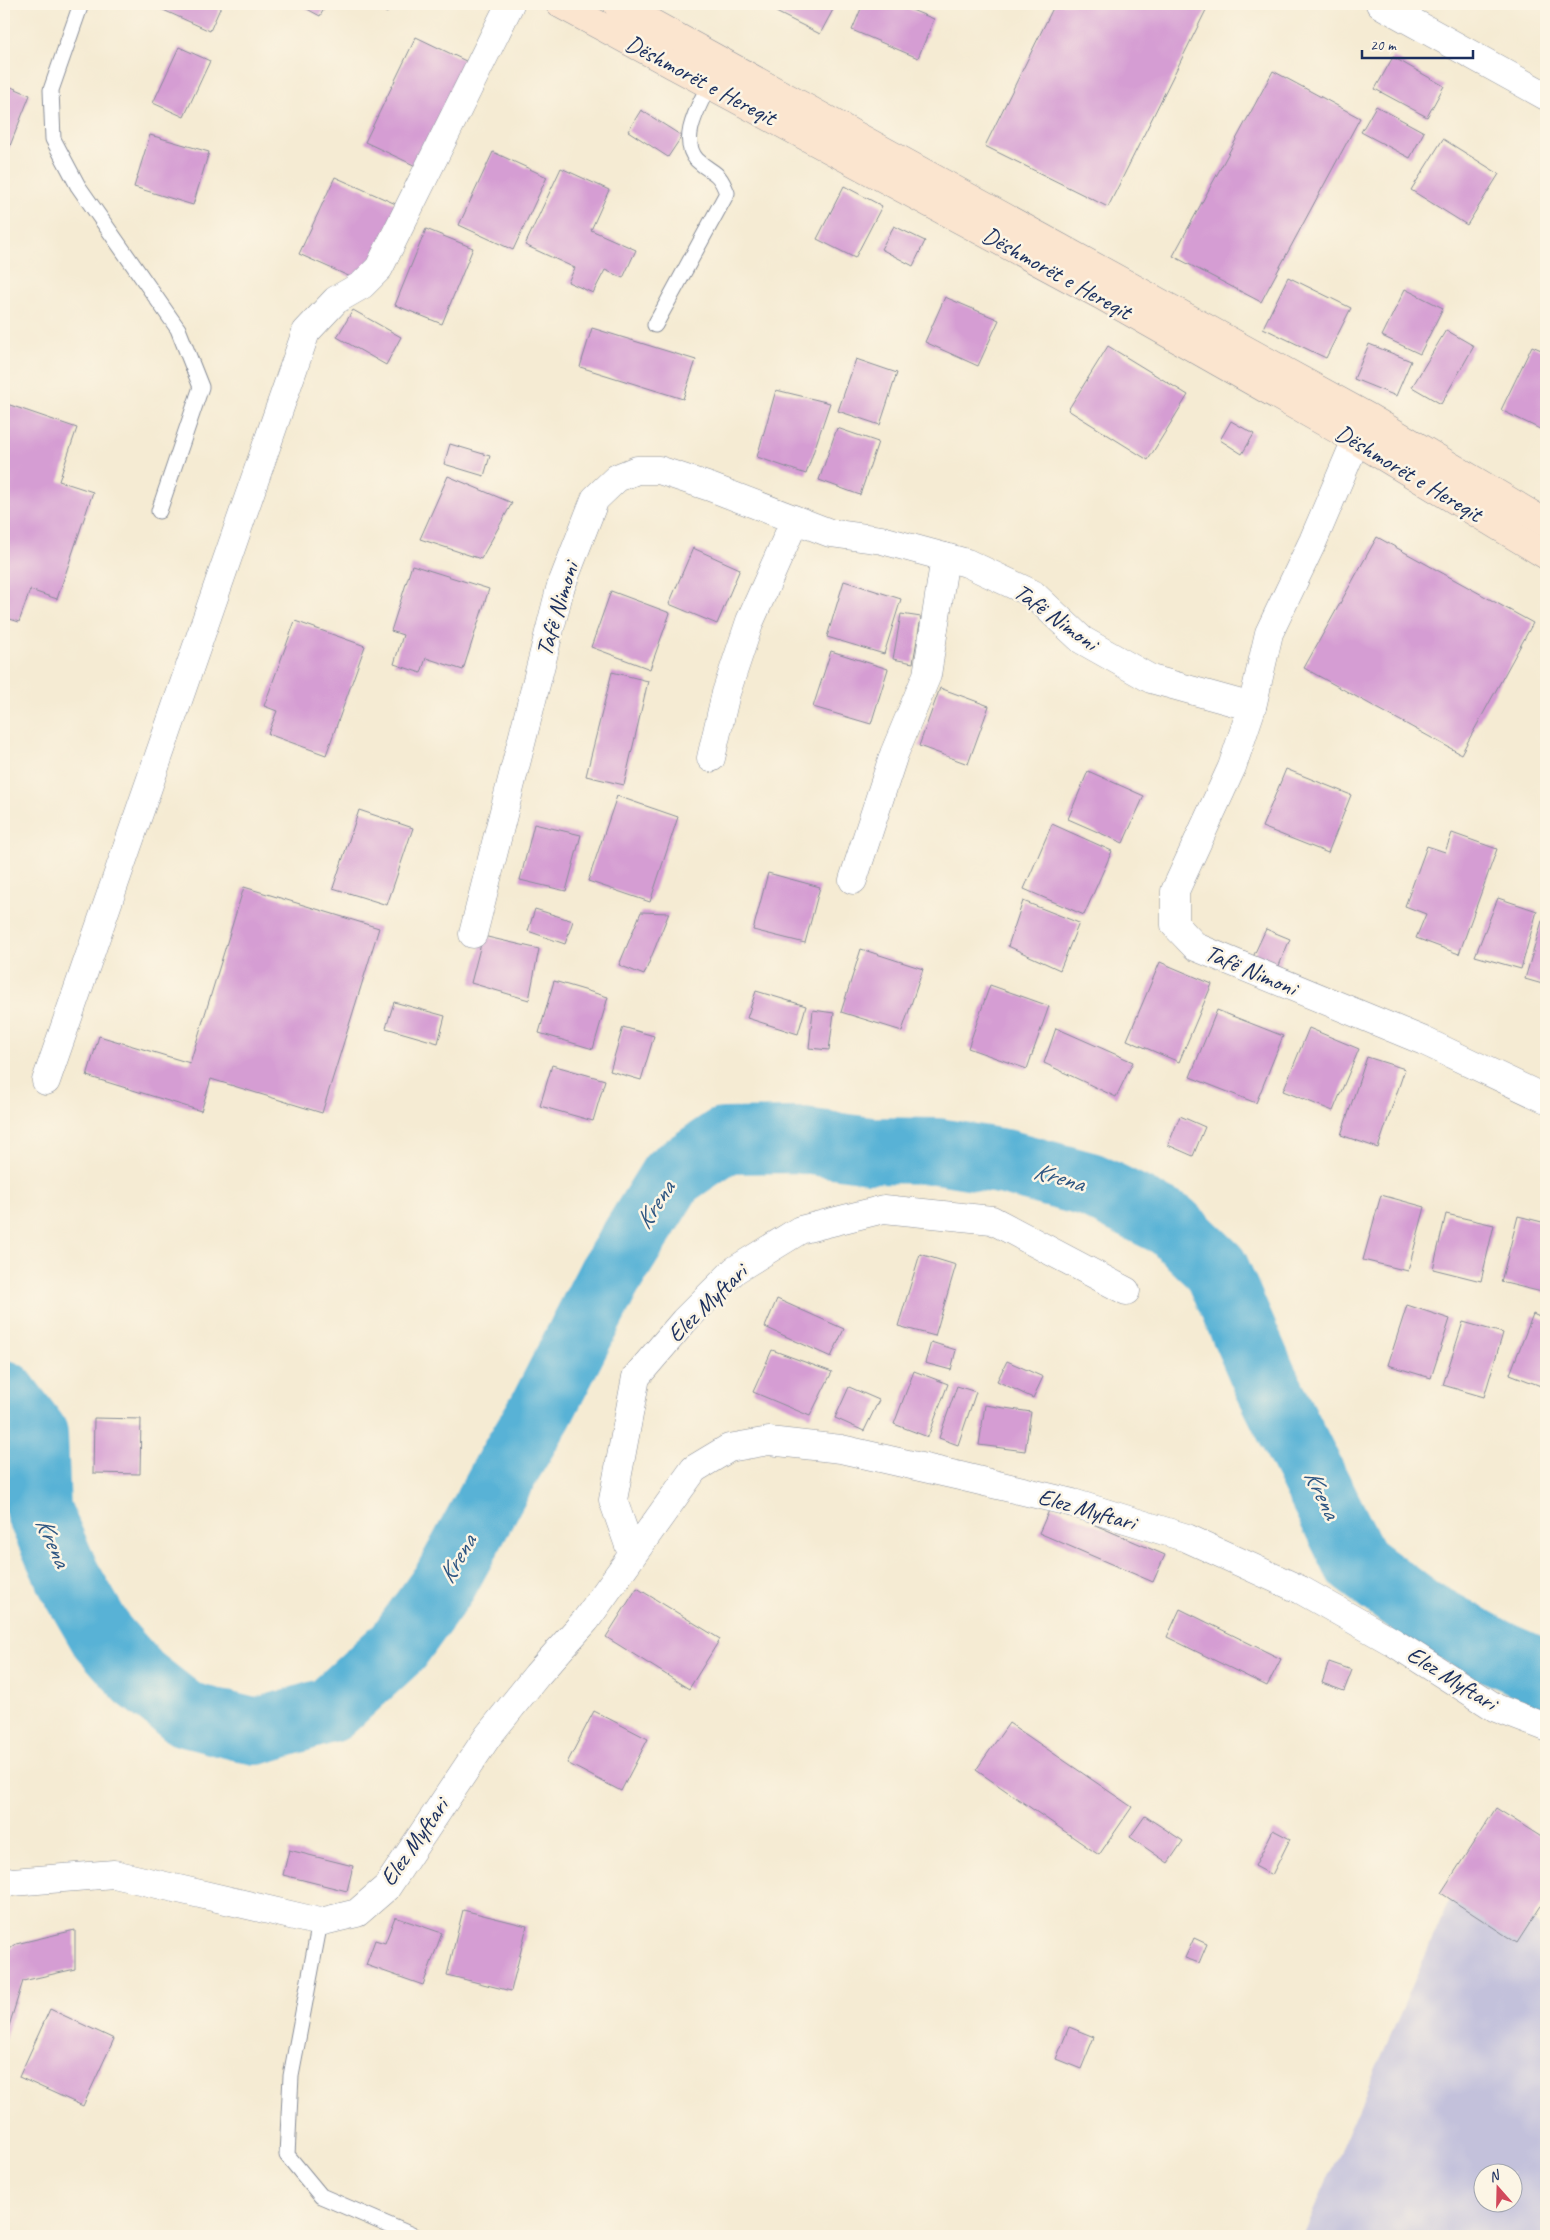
<svg xmlns="http://www.w3.org/2000/svg" width="1550" height="2240" viewBox="0 0 1550 2240" font-family="Caveat,sans-serif">
<style>
.industrial{fill:#c3c1db;fill-rule:evenodd}
.lines{fill:none;stroke-linecap:round;stroke-linejoin:round}
.river{stroke:#59b2d6;stroke-width:66}
.building{fill:#d59dd3}
.lane-casing{stroke:#888d98;stroke-width:17}
.street-casing{stroke:#888d98;stroke-width:29}
.secondary-casing{stroke:#888d98;stroke-width:29}
.lane{stroke:#fff;stroke-width:15}
.street{stroke:#fff;stroke-width:28}
.secondary{stroke:#fbe5cf;stroke-width:28}
.labels{text-anchor:middle;dominant-baseline:central;stroke-width:5;stroke-linejoin:round;paint-order:stroke}
.street-label{font-size:24px;fill:#1b2f5e;stroke:#fcf5e5}
.water-label{font-size:25px;font-style:italic;fill:#2e5682;stroke:#fcf5e5}
</style>
<rect width="100%" height="100%" fill="#fcf5e5"/>
<filter id="ink" filterUnits="userSpaceOnUse"><feTurbulence type="fractalNoise" baseFrequency=".02" numOctaves="2"/><feDisplacementMap in="SourceGraphic" scale="10" xChannelSelector="R" yChannelSelector="G"/><feConvolveMatrix kernelMatrix="1 2 1 2 8 2 1 2 1" color-interpolation-filters="sRGB"/></filter>
<filter id="wash" filterUnits="userSpaceOnUse"><feTurbulence type="fractalNoise" baseFrequency=".0096" numOctaves="4" result="noise"/><feDisplacementMap in="SourceGraphic" scale="20" xChannelSelector="R" yChannelSelector="G"/><feGaussianBlur stdDeviation="1.12" result="paint"/><feColorMatrix in="noise" values="0 0 0 0 0 0 0 0 0 0 0 0 0 0 0 0 0 1.4 0 .05"/><feComposite in="paint" operator="in"/></filter>
<g filter="url(#wash)">
<rect width="100%" height="100%" fill="#f5ebd3"/>
<!-- industrial -->
<path class="industrial" d="M1464,1867l82,64v305h-243zM1482,2172h30v30h-30z"/>
<g class="lines">
<!-- river -->
<polyline class="river" points="4,1393 35,1434 38,1510 68,1577 102,1636 139,1678 185,1714 256,1732 330,1710 398,1647 445,1582 508,1466 541,1411 610,1276 672,1176 723,1141 796,1140 870,1150 938,1151 1005,1162 1090,1185 1171,1225 1216,1268 1264,1378 1356,1563 1419,1610 1496,1652 1546,1674"/>
</g>
<g id="blocks">
<!-- building -->
<g class="building">
<polygon points="150,4 222,4 210,31"/>
<polygon points="298,4 327,4 320,16"/>
<polygon points="371,4 392,4 387,13"/>
<polygon points="781,4 836,4 820,34 776,12"/>
<polygon points="863,4 897,4 934,19 918,58 852,30"/>
<polygon points="1055,4 1209,4 1108,207 985,146"/>
<polygon points="416,37 470,63 420,168 365,142"/>
<polygon points="179,47 210,61 184,117 153,103"/>
<polygon points="1393,57 1444,86 1427,117 1375,89"/>
<polygon points="1273,71 1360,118 1261,302 1173,256"/>
<polygon points="4,84 30,95 4,161"/>
<polygon points="1376,106 1424,132 1410,158 1361,132"/>
<polygon points="641,110 682,136 668,157 628,131"/>
<polygon points="150,135 209,152 193,205 134,187"/>
<polygon points="1443,139 1499,174 1467,225 1411,190"/>
<polygon points="493,152 547,177 513,250 459,225"/>
<polygon points="561,168 609,190 591,230 636,250 623,278 605,270 593,293 568,282 575,268 525,245"/>
<polygon points="335,177 398,205 362,282 299,254"/>
<polygon points="844,186 882,206 855,258 817,239"/>
<polygon points="894,226 925,241 913,266 881,249"/>
<polygon points="426,229 473,248 442,324 395,305"/>
<polygon points="1288,277 1351,308 1326,358 1263,328"/>
<polygon points="1405,289 1443,308 1420,354 1382,336"/>
<polygon points="945,297 999,320 978,366 925,342"/>
<polygon points="353,310 401,337 386,365 337,337"/>
<polygon points="592,328 696,360 683,399 580,367"/>
<polygon points="1446,330 1474,346 1441,404 1412,387"/>
<polygon points="1369,344 1411,361 1396,396 1354,379"/>
<polygon points="1108,346 1188,395 1148,460 1068,410"/>
<polygon points="1532,346 1546,352 1546,432 1501,410"/>
<polygon points="856,359 897,373 880,425 838,411"/>
<polygon points="776,390 830,403 806,474 757,457"/>
<polygon points="4,403 77,428 59,481 93,492 57,599 30,590 19,622 4,617"/>
<polygon points="1231,421 1254,434 1242,454 1220,440"/>
<polygon points="837,428 878,442 860,495 819,480"/>
<polygon points="450,444 490,456 484,476 444,464"/>
<polygon points="448,476 512,503 481,559 420,539"/>
<polygon points="1377,537 1533,623 1461,754 1304,668"/>
<polygon points="693,548 740,569 717,624 669,604"/>
<polygon points="412,565 489,589 463,670 426,658 421,673 394,664 403,635 391,631"/>
<polygon points="844,581 901,599 884,654 827,637"/>
<polygon points="611,591 670,613 650,669 591,647"/>
<polygon points="901,614 921,617 913,663 893,659"/>
<polygon points="295,621 365,646 326,755 268,734 277,711 264,706"/>
<polygon points="831,651 888,669 871,724 813,707"/>
<polygon points="612,672 648,681 624,785 586,776"/>
<polygon points="940,688 989,706 968,764 919,746"/>
<polygon points="1286,769 1351,795 1328,853 1262,827"/>
<polygon points="1088,771 1144,796 1123,843 1068,819"/>
<polygon points="617,796 678,817 650,902 588,881"/>
<polygon points="359,810 413,828 387,905 333,888"/>
<polygon points="534,824 581,835 566,891 520,880"/>
<polygon points="1052,824 1112,851 1084,915 1024,889"/>
<polygon points="1452,833 1497,849 1459,954 1416,938 1426,914 1405,906 1427,846 1445,852"/>
<polygon points="768,873 820,887 805,943 753,930"/>
<polygon points="244,887 379,928 322,1113 211,1079 201,1111 87,1076 99,1036 190,1063"/>
<polygon points="1498,898 1537,911 1521,969 1475,956"/>
<polygon points="1023,901 1079,923 1060,970 1008,946"/>
<polygon points="535,909 573,921 565,944 528,931"/>
<polygon points="641,912 669,913 644,975 619,965"/>
<polygon points="1542,921 1546,922 1546,985 1525,979"/>
<polygon points="1266,929 1290,939 1278,968 1253,957"/>
<polygon points="483,936 539,949 529,1000 471,983"/>
<polygon points="861,949 923,969 902,1031 841,1012"/>
<polygon points="1160,962 1212,984 1179,1062 1127,1040"/>
<polygon points="554,981 608,997 593,1049 539,1033"/>
<polygon points="990,985 1049,1006 1027,1069 968,1048"/>
<polygon points="756,991 806,1006 798,1034 747,1018"/>
<polygon points="394,1002 445,1016 438,1043 386,1028"/>
<polygon points="813,1010 834,1013 829,1050 809,1048"/>
<polygon points="1217,1010 1283,1036 1256,1103 1190,1077"/>
<polygon points="623,1027 654,1036 641,1080 610,1071"/>
<polygon points="1056,1028 1133,1062 1116,1097 1044,1063"/>
<polygon points="1309,1028 1359,1049 1333,1111 1283,1091"/>
<polygon points="1367,1057 1405,1069 1378,1148 1341,1135"/>
<polygon points="552,1065 605,1080 593,1121 540,1106"/>
<polygon points="1180,1116 1205,1127 1193,1156 1168,1145"/>
<polygon points="1381,1195 1425,1207 1408,1271 1363,1260"/>
<polygon points="1446,1214 1494,1225 1481,1281 1433,1269"/>
<polygon points="1518,1216 1546,1223 1546,1293 1501,1282"/>
<polygon points="920,1254 956,1265 935,1336 898,1326"/>
<polygon points="777,1299 844,1329 831,1357 765,1327"/>
<polygon points="1407,1305 1450,1319 1431,1378 1388,1365"/>
<polygon points="1533,1314 1546,1320 1546,1388 1510,1374"/>
<polygon points="1463,1322 1503,1333 1484,1397 1443,1385"/>
<polygon points="931,1342 956,1350 951,1370 925,1363"/>
<polygon points="772,1350 832,1372 810,1416 753,1392"/>
<polygon points="1007,1361 1043,1377 1033,1398 997,1381"/>
<polygon points="914,1371 948,1384 928,1437 894,1424"/>
<polygon points="957,1386 976,1392 958,1445 939,1438"/>
<polygon points="849,1387 879,1400 864,1431 835,1418"/>
<polygon points="985,1405 1031,1412 1025,1451 979,1445"/>
<polygon points="94,1418 141,1419 140,1474 93,1473"/>
<polygon points="1051,1506 1165,1555 1153,1582 1039,1533"/>
<polygon points="637,1588 720,1639 689,1689 606,1637"/>
<polygon points="1180,1609 1281,1659 1267,1686 1167,1637"/>
<polygon points="1329,1662 1352,1670 1344,1691 1322,1683"/>
<polygon points="594,1711 648,1739 621,1791 567,1763"/>
<polygon points="1009,1723 1132,1807 1099,1855 976,1770"/>
<polygon points="1496,1808 1546,1840 1546,1898 1517,1943 1441,1893"/>
<polygon points="1145,1816 1183,1841 1168,1863 1130,1837"/>
<polygon points="1273,1830 1290,1839 1272,1875 1255,1866"/>
<polygon points="289,1850 353,1866 347,1891 283,1875"/>
<polygon points="463,1910 527,1926 511,1991 447,1975"/>
<polygon points="395,1917 442,1933 423,1985 366,1965 375,1940 385,1943"/>
<polygon points="75,1930 75,1969 23,1981 4,2042 4,1954 16,1944"/>
<polygon points="1194,1938 1207,1944 1199,1963 1185,1958"/>
<polygon points="50,2009 114,2039 83,2106 19,2077"/>
<polygon points="1069,2027 1094,2037 1081,2069 1056,2059"/>
</g>
</g>
</g>
<g filter="url(#ink)">
<use href="#blocks" fill-opacity="0" stroke="#888d98" stroke-width="1"/>
<g class="lines">
<!-- lane casing -->
<g class="lane-casing">
<g id="lane">
<polyline points="81,4 51,90 53,139 78,186 178,329 201,387 159,511"/>
<path d="M655,325l72,-132c-9,-24 -14,-18 -30,-33 -19,-21 3,-55 12,-76"/>
<polyline points="320,1922 291,2076 287,2155 321,2196 414,2236"/>
</g>
</g>
<!-- street casing -->
<g class="street-casing">
<g id="street">
<polyline points="1380,4 1546,96"/>
<polyline points="1356,440 1313,541 1269,633 1252,707 1232,767 1175,891 1175,925 1196,947 1424,1041 1546,1099"/>
<polyline points="711,758 726,693 750,621 795,520"/>
<polyline points="853,880 894,754 927,675 945,557"/>
<polyline points="473,934 560,589 595,499 617,478 637,470 659,470 710,487 830,533 882,540 967,563 1033,594 1082,640 1151,679 1252,707"/>
<polyline points="46,1081 306,332 336,300 362,285 379,268 510,4"/>
<polyline points="632,1554 613,1500 636,1377 684,1321 735,1270 800,1230 884,1209 992,1220 1126,1291"/>
<polyline points="4,1880 12,1882 114,1874 320,1922 357,1913 387,1887 488,1736 537,1675 586,1620 694,1469 729,1448 769,1441 841,1449 960,1476 1073,1503 1187,1538 1301,1590 1393,1642 1496,1708 1546,1727"/>
</g>
</g>
<!-- secondary casing -->
<g class="secondary-casing">
<g id="secondary">
<polyline points="560,4 1102,296 1356,440 1546,555"/>
<polyline points="617,4 1368,417 1546,523"/>
</g>
</g>
<!-- lane -->
<use href="#lane" class="lane"/>
<!-- street -->
<use href="#street" class="street"/>
<!-- secondary -->
<use href="#secondary" class="secondary"/>
</g>
</g>
<g class="labels">
<!-- street labels -->
<g class="street-label">
<text transform="translate(701 80) rotate(28)">Dëshmorët e Hereqit</text>
<text transform="translate(1057 273) rotate(29)">Dëshmorët e Hereqit</text>
<text transform="translate(1409 473) rotate(31)">Dëshmorët e Hereqit</text>
<text transform="translate(557 609) rotate(-73)">Tafë Nimoni</text>
<text transform="translate(1056 617) rotate(36)">Tafë Nimoni</text>
<text transform="translate(1251 970) rotate(23)">Tafë Nimoni</text>
<text transform="translate(707 1303) rotate(-44)">Elez Myftari</text>
<text transform="translate(1087 1509) rotate(16)">Elez Myftari</text>
<text transform="translate(1452 1678) rotate(32)">Elez Myftari</text>
<text transform="translate(414 1842) rotate(-55)">Elez Myftari</text>
</g>
<!-- water labels -->
<g class="water-label">
<text transform="translate(1059 1177) rotate(16)">Krena</text>
<text transform="translate(655 1205) rotate(-57)">Krena</text>
<text transform="translate(1322 1494) rotate(64)">Krena</text>
<text transform="translate(53 1542) rotate(66)">Krena</text>
<text transform="translate(457 1559) rotate(-60)">Krena</text>
</g>
</g>
<!-- margin -->
<rect width="1550" height="2240" fill="none" stroke="#fcf5e5" stroke-width="20"/>
<!-- north arrow -->
<g transform="translate(1498 2188) rotate(340)"><circle r="24" fill="#fcf5e5" stroke="#a2a6af"/>
<path d="M0-4L9 19L0 12L-9 19Z" fill="#d1495b"/>
<text y="-8" font-size="14" font-weight="bold" text-anchor="middle" fill="#1b2f5e">N</text>
</g>
<!-- scale -->
<path d="M1362 50v8h111v-8" fill="none" stroke="#1b2f5e" stroke-width="2.5"/>
<text x="1370" y="50" font-size="15" fill="#1b2f5e" stroke="#fcf5e5" stroke-width="4" paint-order="stroke">20 m</text>
</svg>
